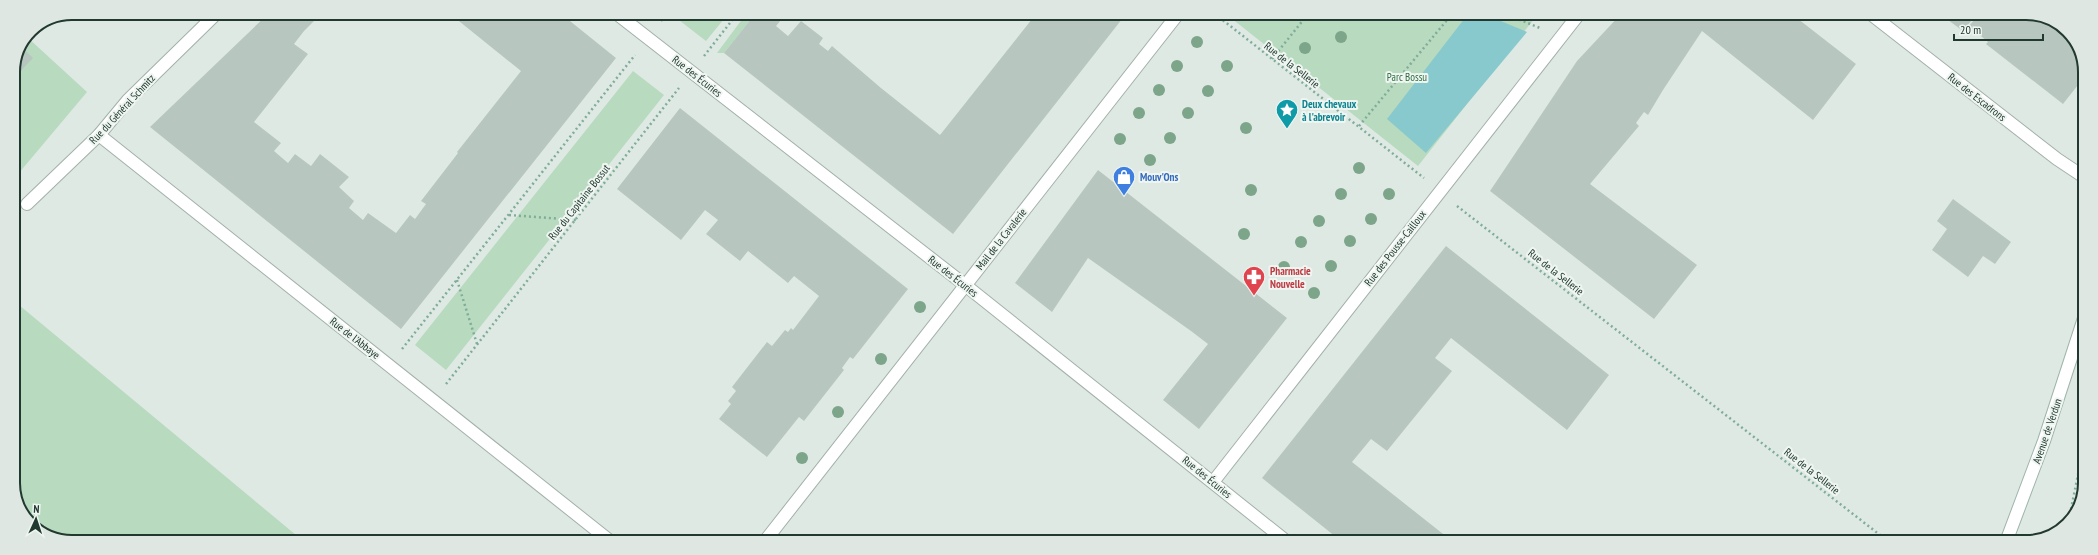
<svg xmlns="http://www.w3.org/2000/svg" width="2098" height="555" viewBox="0 0 2098 555" font-family="'PT Sans Narrow',sans-serif">
<style>
.green{fill:#b8dabe}
.water{fill:#88c9cd}
.building{fill:#b7c7bf}
.lines{fill:none;stroke-linecap:round;stroke-linejoin:round}
.minor-casing{stroke:#a2b1aa;stroke-width:14}
.secondary-casing{stroke:#9fb5ab;stroke-width:14}
.path{stroke:#80ac9a;stroke-width:2.5;stroke-dasharray:2 3;stroke-linecap:butt}
.minor{stroke:#fff;stroke-width:12}
.secondary{stroke:#fff;stroke-width:12}
.tree{fill:#7da58a}
.labels{text-anchor:middle;dominant-baseline:central;stroke-width:4;stroke-linejoin:round;paint-order:stroke}
.street-label{font-size:11px;fill:#213930;stroke:#eff6f2}
.park-label{font-size:11px;fill:#2d6d40;stroke:#eff6f2}
.culture-label{font-size:11px;font-weight:bold;fill:#0d838f;stroke:#eff6f2;text-anchor:start}
.shop-label{font-size:11px;font-weight:bold;fill:#366cbe;stroke:#eff6f2;text-anchor:start}
.health-label{font-size:11px;font-weight:bold;fill:#be3a42;stroke:#eff6f2;text-anchor:start}
.rim{fill:none;stroke:#213930;stroke-width:2}
</style>
<rect width="100%" height="100%" fill="#dfe9e4"/>
<!-- green -->
<g class="green">
<polygon points="677,14 728,14 706,41 675,17"/>
<polygon points="746,14 755,14 724,53 717,53"/>
<polygon points="1226,14 1538,14 1418,166"/>
<polygon points="27,37 87,92 13,180 13,71"/>
<polygon points="633,71 664,95 446,370 415,345"/>
<polygon points="13,300 302,540 57,540 27,522 13,488"/>
</g>
<!-- water -->
<polygon class="water" points="1468,14 1484,14 1527,32 1426,153 1387,119"/>
<!-- building -->
<g class="building">
<polygon points="269,13 322,13 304,31 294,44 308,54 254,122 281,143 274,151 288,163 295,154 311,166 320,154 349,177 339,187 354,201 349,208 363,220 368,213 396,233 410,215 415,219 426,204 421,201 458,153 457,152 521,71 449,13 560,13 616,58 401,329 150,127"/>
<polygon points="755,14 786,14 776,26 788,36 801,21 823,38 819,44 828,51 832,46 881,88 940,135 1036,14 1126,14 953,234 724,53"/>
<polygon points="1620,15 1793,15 1856,64 1813,120 1702,31 1663,90 1648,115 1644,112 1636,123 1639,126 1590,184 1697,265 1654,319 1490,191 1577,61"/>
<polygon points="1952,15 1976,15 1963,31 1948,20"/>
<polygon points="1978,15 2041,15 2071,33 2085,67 2085,76 2063,104 1986,44 1988,42 1969,26"/>
<polygon points="23,48 33,58 13,79 13,71"/>
<polygon points="680,108 908,289 853,359 850,357 842,368 844,370 804,421 799,417 767,457 719,419 731,404 728,401 736,391 732,387 767,342 772,346 785,330 788,332 791,328 793,330 819,296 794,276 788,283 748,251 740,261 706,234 718,220 705,210 681,240 617,189"/>
<polygon points="1098,170 1287,318 1199,429 1163,400 1208,344 1191,331 1088,258 1052,312 1015,283"/>
<polygon points="1953,199 2011,242 1995,264 1983,256 1968,277 1932,250 1947,229 1937,221"/>
<polygon points="1446,246 1609,375 1567,430 1451,338 1435,358 1452,371 1387,451 1371,439 1352,462 1452,541 1341,541 1262,478"/>
</g>
<g class="lines">
<!-- minor casing -->
<g class="minor-casing">
<g id="minor">
<polyline points="617,14 965,285 1286,541"/>
<polyline points="1872,15 2057,159 2084,177"/>
<polyline points="99,135 610,541"/>
<polyline points="27,204 99,135 128,100 217,13"/>
<polyline points="1213,482 1579,14"/>
<polyline points="765,541 1178,14"/>
</g>
</g>
<!-- secondary casing -->
<g class="secondary-casing">
<polyline id="secondary" points="2006,542 2044,441 2084,318"/>
</g>
<!-- path -->
<g class="path">
<polyline points="1215,14 1424,178"/>
<polyline points="1505,14 1540,28"/>
<polyline points="661,21 667,14"/>
<polyline points="704,56 737,14"/>
<polyline points="1272,59 1308,14"/>
<polyline points="1359,126 1452,14"/>
<polyline points="1457,206 1889,542"/>
<polyline points="509,215 576,220"/>
<polyline points="457,280 477,344"/>
<polyline points="402,349 635,55"/>
<polyline points="446,384 679,88"/>
<polyline points="2069,519 2083,450"/>
</g>
<!-- minor -->
<use href="#minor" class="minor"/>
<!-- secondary -->
<use href="#secondary" class="secondary"/>
</g>
<!-- trees -->
<g class="tree">
<circle cx="1341" cy="37" r="6"/>
<circle cx="1197" cy="42" r="6"/>
<circle cx="1305" cy="48" r="6"/>
<circle cx="1177" cy="66" r="6"/>
<circle cx="1227" cy="66" r="6"/>
<circle cx="1159" cy="90" r="6"/>
<circle cx="1208" cy="91" r="6"/>
<circle cx="1139" cy="113" r="6"/>
<circle cx="1188" cy="113" r="6"/>
<circle cx="1246" cy="128" r="6"/>
<circle cx="1170" cy="138" r="6"/>
<circle cx="1120" cy="139" r="6"/>
<circle cx="1150" cy="160" r="6"/>
<circle cx="1359" cy="168" r="6"/>
<circle cx="1251" cy="190" r="6"/>
<circle cx="1341" cy="194" r="6"/>
<circle cx="1389" cy="194" r="6"/>
<circle cx="1371" cy="219" r="6"/>
<circle cx="1319" cy="221" r="6"/>
<circle cx="1244" cy="234" r="6"/>
<circle cx="1350" cy="241" r="6"/>
<circle cx="1301" cy="242" r="6"/>
<circle cx="1331" cy="266" r="6"/>
<circle cx="1284" cy="267" r="6"/>
<circle cx="1314" cy="293" r="6"/>
<circle cx="920" cy="307" r="6"/>
<circle cx="881" cy="359" r="6"/>
<circle cx="838" cy="412" r="6"/>
<circle cx="802" cy="458" r="6"/>
</g>
<!-- icons -->
<defs>
<g id="sight-pin" transform="scale(1.15)"><path d="M0 17L-7.5 6A9.5 9.5 0 1 1 7.5 6Z" fill="#0f9aa8" stroke="#eff6f2"/><path d="M0-6L1.8-2.2L6-1.7L2.9 1.2L3.7 5.4L0 3.3L-3.7 5.4L-2.9 1.2L-6-1.7L-1.8-2.2Z" fill="#fff"/></g>
<g id="shop-pin" transform="scale(1.15)"><path d="M0 17L-7.5 6A9.5 9.5 0 1 1 7.5 6Z" fill="#3f7fe0" stroke="#eff6f2"/><path d="M-5-2.5h2.3a2.7 3.5 0 0 1 5.4 0H5L5.5 6h-11ZM-1.5-2.5h3a1.5 2.3 0 0 0-3 0Z" fill="#fff"/></g>
<g id="pharmacy-pin" transform="scale(1.15)"><path d="M0 17L-7.5 6A9.5 9.5 0 1 1 7.5 6Z" fill="#e0444e" stroke="#eff6f2"/><path d="M-2-6h4v4h4v4h-4v4h-4v-4h-4v-4h4Z" fill="#fff"/></g>
</defs>
<g fill-rule="evenodd">
<use href="#sight-pin" x="1287" y="110"/>
<use href="#shop-pin" x="1124" y="177"/>
<use href="#pharmacy-pin" x="1254" y="277"/>
</g>
<g class="labels">
<!-- street labels -->
<g class="street-label">
<text transform="translate(1292 65) rotate(38)">Rue de la Sellerie</text>
<text transform="translate(697 76) rotate(38)">Rue des Écuries</text>
<text transform="translate(1977 97) rotate(38)">Rue des Escadrons</text>
<text transform="translate(122 109) rotate(-47)">Rue du Général Schmitz</text>
<text transform="translate(579 202) rotate(-52)">Rue du Capitaine Bossut</text>
<text transform="translate(1001 239) rotate(-52)">Mail de la Cavalerie</text>
<text transform="translate(1395 248) rotate(-52)">Rue des Pousse-Cailloux</text>
<text transform="translate(1556 272) rotate(38)">Rue de la Sellerie</text>
<text transform="translate(953 276) rotate(38)">Rue des Écuries</text>
<text transform="translate(355 338) rotate(38)">Rue de l'Abbaye</text>
<text transform="translate(2047 431) rotate(-71)">Avenue de Verdun</text>
<text transform="translate(1812 471) rotate(38)">Rue de la Sellerie</text>
<text transform="translate(1207 477) rotate(39)">Rue des Écuries</text>
</g>
<!-- park labels -->
<g class="park-label">
<text x="1407" y="77">Parc Bossu</text>
</g>
<!-- culture labels -->
<g class="culture-label">
<text x="1302" y="104">Deux chevaux<tspan x="1302" dy="13">à l'abrevoir</tspan></text>
</g>
<!-- shop labels -->
<g class="shop-label">
<text x="1140" y="177">Mouv'Ons</text>
</g>
<!-- health labels -->
<g class="health-label">
<text x="1270" y="271">Pharmacie<tspan x="1270" dy="13">Nouvelle</tspan></text>
</g>
</g>
<!-- crop -->
<path d="M0 0H2098V555H0ZM72 20H2026A52 52 0 0 1 2078 72V483A52 52 0 0 1 2026 535H72A52 52 0 0 1 20 483V72A52 52 0 0 1 72 20Z" fill="#dfe7e2" fill-rule="evenodd"/>
<path class="rim" d="M72 20H2026A52 52 0 0 1 2078 72V483A52 52 0 0 1 2026 535H72A52 52 0 0 1 20 483V72A52 52 0 0 1 72 20Z"/>
<!-- north arrow -->
<g transform="translate(36 519) rotate(3)" stroke="#eff6f2" stroke-width="3" paint-order="stroke">
<path d="M0-3L7 15L0 10L-7 15Z" fill="#213930"/>
<text y="-6" font-size="11" font-weight="bold" text-anchor="middle" fill="#213930">N</text>
</g>
<!-- scale -->
<path d="M1954 34v6h89v-6" fill="none" stroke="#213930" stroke-width="2"/>
<text x="1960" y="34" font-size="12" fill="#213930" stroke="#eff6f2" stroke-width="3" paint-order="stroke">20 m</text>
</svg>
